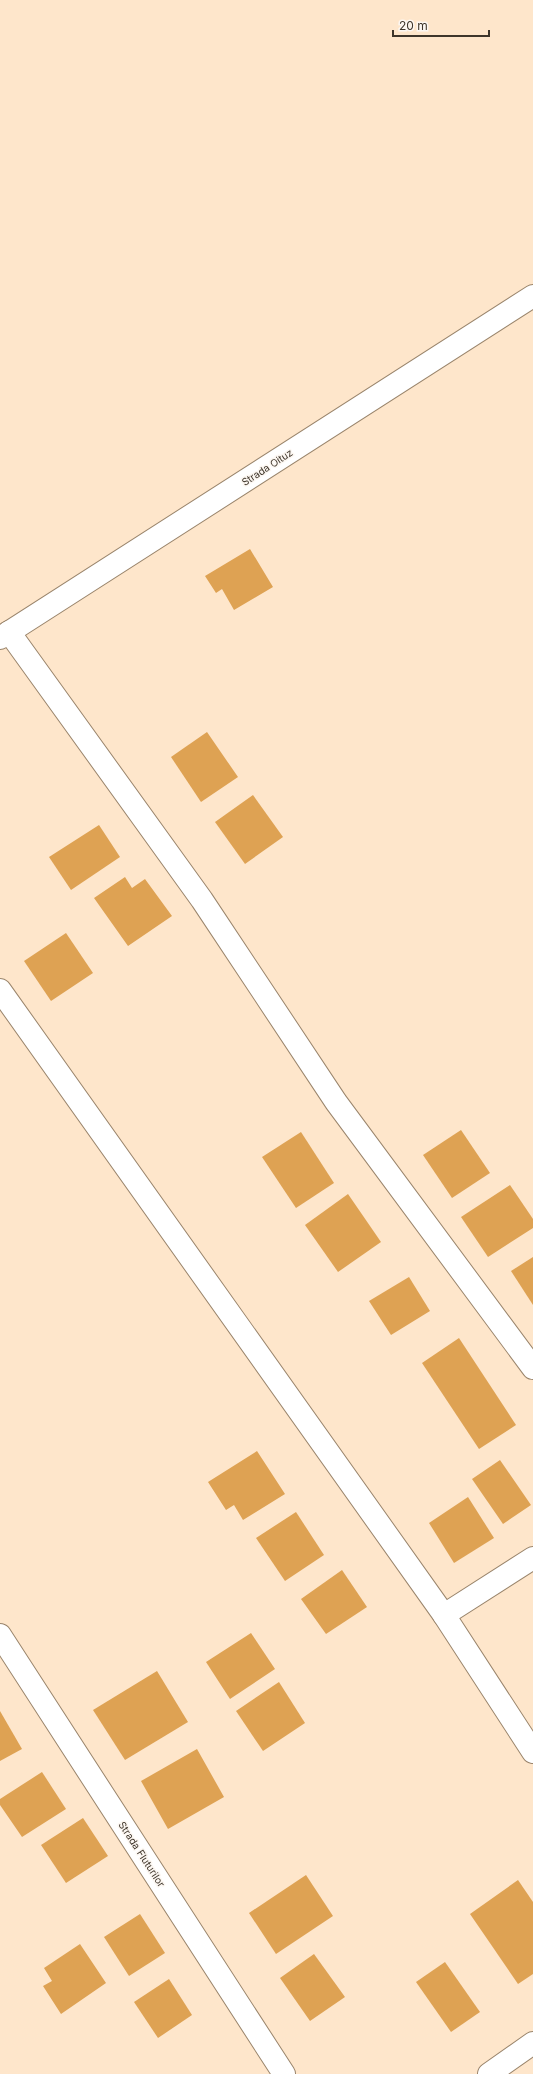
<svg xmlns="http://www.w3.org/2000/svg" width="533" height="2074" viewBox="0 0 533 2074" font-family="Inter,sans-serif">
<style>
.building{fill:#dea253}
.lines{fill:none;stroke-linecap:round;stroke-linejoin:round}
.street-casing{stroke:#9a856c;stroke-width:24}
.street{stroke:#fff;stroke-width:22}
.labels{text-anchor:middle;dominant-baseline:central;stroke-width:3;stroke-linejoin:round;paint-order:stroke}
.street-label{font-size:10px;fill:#3e352a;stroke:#fcf7f2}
</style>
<rect width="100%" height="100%" fill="#fee6cb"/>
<!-- building -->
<g class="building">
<polygon points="250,549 273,587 234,610 222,589 216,593 205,576"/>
<polygon points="207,732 238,777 201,802 171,757"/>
<polygon points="253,795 283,837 245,864 215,822"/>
<polygon points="99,825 120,857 71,890 49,857"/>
<polygon points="125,877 132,888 145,879 172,916 128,946 94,898"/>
<polygon points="66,933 93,973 51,1001 24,961"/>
<polygon points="461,1130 490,1173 452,1198 423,1155"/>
<polygon points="301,1132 334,1183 296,1208 262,1157"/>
<polygon points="510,1185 533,1219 533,1228 488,1257 461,1217"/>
<polygon points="348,1194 381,1242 338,1272 305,1225"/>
<polygon points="533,1257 533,1305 511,1271"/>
<polygon points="409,1277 430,1311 391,1335 369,1301"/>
<polygon points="459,1338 516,1425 479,1449 422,1363"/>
<polygon points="257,1451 285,1494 243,1520 234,1505 226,1510 208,1482"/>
<polygon points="500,1460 531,1505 503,1524 472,1479"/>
<polygon points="468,1497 494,1538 454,1563 429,1523"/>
<polygon points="296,1512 324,1555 285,1581 256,1538"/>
<polygon points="342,1570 367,1607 326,1634 301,1599"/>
<polygon points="251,1633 275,1669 230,1699 206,1662"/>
<polygon points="157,1671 188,1722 125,1760 93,1710"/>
<polygon points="279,1682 305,1723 263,1751 236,1711"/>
<polygon points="0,1711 22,1749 0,1761"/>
<polygon points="197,1749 224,1797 168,1829 141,1781"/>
<polygon points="42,1772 66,1809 22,1837 0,1805 0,1799"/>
<polygon points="83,1818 108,1856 66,1883 41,1845"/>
<polygon points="306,1875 333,1916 276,1954 249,1913"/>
<polygon points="518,1880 533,1902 533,1974 518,1984 470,1914"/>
<polygon points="140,1914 165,1953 129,1976 104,1937"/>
<polygon points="80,1944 106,1983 61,2014 43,1986 52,1981 44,1968"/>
<polygon points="314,1954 345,1997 310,2021 280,1978"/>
<polygon points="445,1962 480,2012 451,2032 416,1982"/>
<polygon points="169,1979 192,2015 158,2038 134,2002"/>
</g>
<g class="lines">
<!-- street casing -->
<g class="street-casing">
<g id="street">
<polyline points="9,632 202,900 336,1102 533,1368"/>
<polyline points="0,638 533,296"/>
<polyline points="0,990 444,1615 533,1752"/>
<polyline points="444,1615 533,1558"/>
<polyline points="0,1635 284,2074"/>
<polyline points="489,2074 533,2043"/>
</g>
</g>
<!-- street -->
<use href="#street" class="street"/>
</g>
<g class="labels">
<!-- street labels -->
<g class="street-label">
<text transform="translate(267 467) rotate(-33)">Strada Oituz</text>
<text transform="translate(142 1854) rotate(57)">Strada Fluturilor</text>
</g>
</g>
<!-- scale -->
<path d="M393 30v6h96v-6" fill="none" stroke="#3e352a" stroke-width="2"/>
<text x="399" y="30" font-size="12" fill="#3e352a" stroke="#fcf7f2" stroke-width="3" paint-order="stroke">20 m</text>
</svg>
